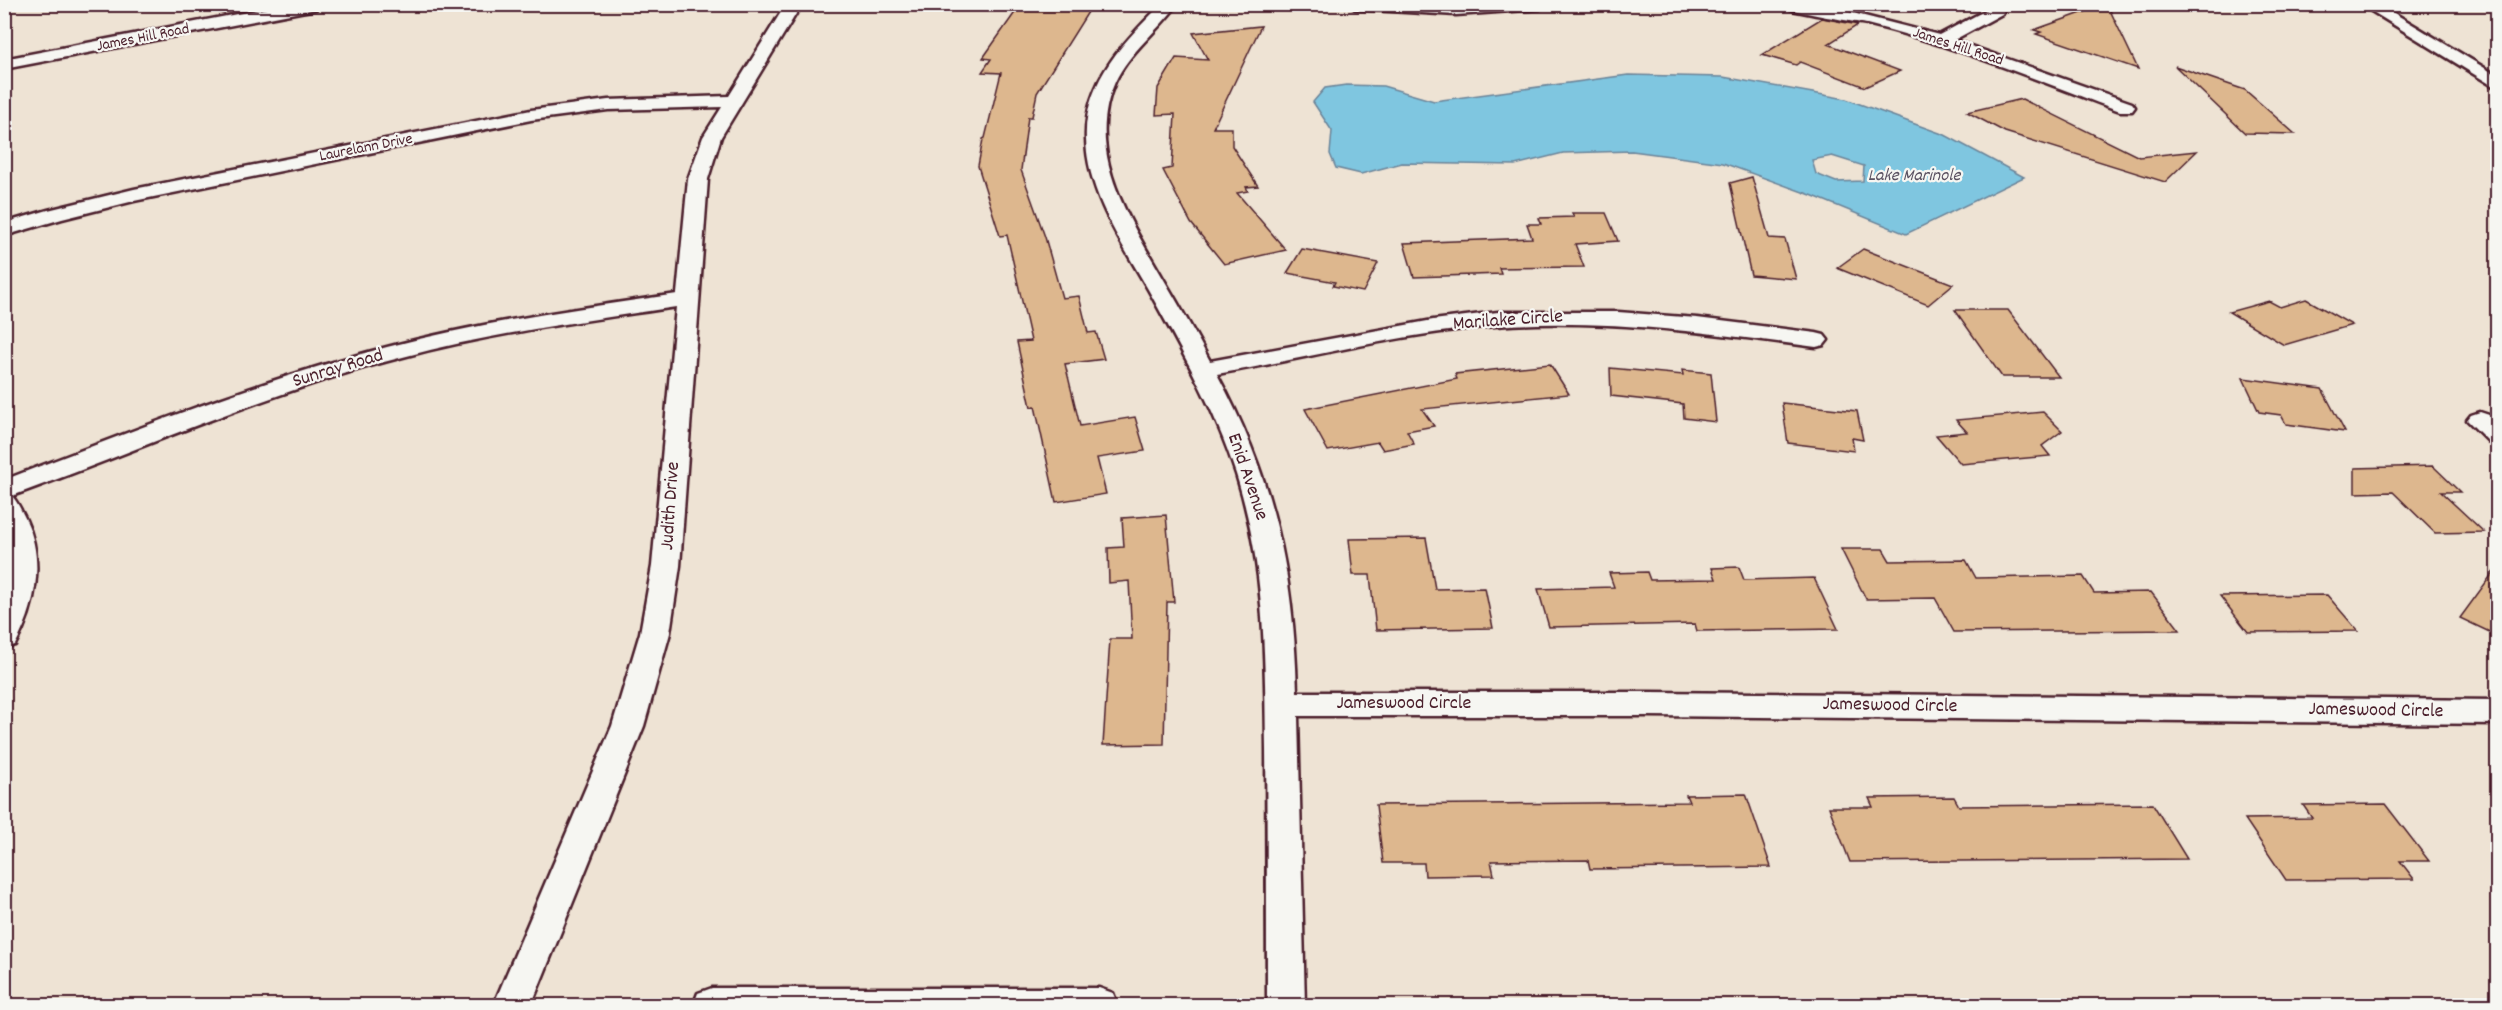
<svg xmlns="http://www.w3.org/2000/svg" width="2502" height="1010" viewBox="0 0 2502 1010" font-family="Dekko,sans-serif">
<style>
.water{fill:#7fc6e0;stroke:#6a8398;stroke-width:1.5;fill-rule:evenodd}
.building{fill:#ddb78e;stroke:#4a1f2b;stroke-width:1.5}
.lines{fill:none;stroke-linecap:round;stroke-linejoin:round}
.street-casing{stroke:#4a1f2b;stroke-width:5}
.street{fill:#f6f6f2;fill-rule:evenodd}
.labels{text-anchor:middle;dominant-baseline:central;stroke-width:4.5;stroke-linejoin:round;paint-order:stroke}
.far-street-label{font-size:16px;fill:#4a1f2b;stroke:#f6f6f2}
.far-water-label{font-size:18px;font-style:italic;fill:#5a5161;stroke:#f6f6f2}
.street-label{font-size:20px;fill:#4a1f2b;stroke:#f6f6f2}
</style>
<rect width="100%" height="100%" fill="#eee3d4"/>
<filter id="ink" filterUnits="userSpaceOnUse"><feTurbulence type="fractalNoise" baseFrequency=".0167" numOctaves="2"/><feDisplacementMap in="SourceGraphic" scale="12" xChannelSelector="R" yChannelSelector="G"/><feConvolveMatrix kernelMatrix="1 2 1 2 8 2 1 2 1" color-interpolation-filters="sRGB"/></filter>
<g filter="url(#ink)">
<!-- water -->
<path class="water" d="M1628,75l95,2 123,22 99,36 79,42 -118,57 -95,-39 -88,-32 -91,-12 -69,2 -48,12 -113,-2 -41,11 -25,-6 -6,-14 2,-23 -19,-29 12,-14 21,-3 37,1 51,15zM1832,156l32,10 -1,15 -27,1 -20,-8 -4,-14z"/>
<!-- building -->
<g class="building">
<polygon points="1021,4 1093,4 1037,93 1032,117 1028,117 1021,170 1045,237 1062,298 1079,296 1088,333 1096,332 1104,359 1065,364 1080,426 1135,417 1145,451 1097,458 1106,494 1056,502 1035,406 1031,407 1017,342 1031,341 1007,235 1000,236 978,166 983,139 985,138 1001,73 982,72 991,59 983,58"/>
<polygon points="2107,4 2138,69 2036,34 2041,32 2034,30"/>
<polygon points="1822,18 1858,25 1828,44 1900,71 1865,87 1800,62 1796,65 1762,55"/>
<polygon points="1261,26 1213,128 1232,128 1232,146 1258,186 1246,187 1248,191 1237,193 1286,250 1224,264 1191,223 1163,170 1172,168 1175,114 1156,115 1158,88 1176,58 1208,60 1193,33"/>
<polygon points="2175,66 2245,90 2295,134 2245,133"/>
<polygon points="2022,99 2139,157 2197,151 2165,182 2005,132 1967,112"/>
<polygon points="1752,177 1769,238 1785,239 1796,279 1751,275 1730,183"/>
<polygon points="1572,213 1606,213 1618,241 1575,244 1584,267 1499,268 1501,274 1414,277 1404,243 1532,238 1527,224 1541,224 1539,218 1574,217"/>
<polygon points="1302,249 1378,263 1363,292 1333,286 1335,282 1287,273"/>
<polygon points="1863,249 1953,284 1928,305 1837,268"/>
<polygon points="2306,299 2352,325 2284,345 2229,312 2269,301 2280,307"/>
<polygon points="1955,310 2008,310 2059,377 2002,377"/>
<polygon points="1550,364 1569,394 1422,409 1434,426 1407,431 1414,444 1383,450 1378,442 1328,451 1305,409 1457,379 1455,374"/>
<polygon points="1610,368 1683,375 1682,370 1711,373 1716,422 1684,418 1683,404 1611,396"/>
<polygon points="2243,378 2322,389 2345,432 2286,424 2281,415 2259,412"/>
<polygon points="1782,403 1857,411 1863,440 1852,438 1854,451 1788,443"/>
<polygon points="2043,412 2062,431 2042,446 2050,456 1961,464 1936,435 1967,432 1956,420"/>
<polygon points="2433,466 2460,492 2441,492 2484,532 2435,533 2393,492 2355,493 2355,468"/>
<polygon points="1166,515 1174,602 1167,602 1164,744 1103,745 1110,639 1132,639 1129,581 1109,583 1108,548 1124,547 1122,518"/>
<polygon points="1426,538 1435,589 1485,588 1493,628 1376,630 1370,575 1353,575 1349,539"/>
<polygon points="1841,549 1883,549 1890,561 1966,560 1976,578 2083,576 2094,593 2151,592 2180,630 1954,632 1935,598 1866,599"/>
<polygon points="2498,566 2498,636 2460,618"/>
<polygon points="1739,567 1744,580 1814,578 1838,629 1697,631 1695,624 1549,627 1538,589 1614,587 1609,573 1647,572 1650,580 1716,579 1712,568"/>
<polygon points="2327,595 2358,631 2248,632 2220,596"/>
<polygon points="1746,794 1771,867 1590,869 1588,860 1491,861 1494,875 1425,876 1424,863 1383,863 1376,805 1689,802 1686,795"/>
<polygon points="1954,797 1959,806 2153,804 2187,859 1850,862 1829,807 1873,807 1869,798"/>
<polygon points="2385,804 2429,861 2400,861 2414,879 2286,880 2245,819 2312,818 2303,805"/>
</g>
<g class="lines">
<!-- street casing -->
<g class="street-casing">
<g id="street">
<polygon points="289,4 323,4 316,9 4,69 4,59"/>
<path d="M786,4h16l-81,133 -13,42 -28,387 -10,67 -26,93 -113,280h-38l119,-280 28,-93 12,-67 24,-259c-91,14 -184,26 -273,50 -135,35 -261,92 -391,139 6,7 10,16 14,24 19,40 10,87 -11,125l-11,3v-55l5,-29 -5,-30v-54c126,-48 252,-99 383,-133 95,-25 193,-39 290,-53l11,-115 15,-42 19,-30 -114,3 -77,10 -397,81 -72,18 -58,17v-13l44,-13 86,-21 397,-79 77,-10 121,-4z"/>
<path d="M1162,4h16c-20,27 -48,47 -63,78 -31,70 14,137 48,196 16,27 32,55 47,83l223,-41 65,-8h120l79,6 119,15 8,2 4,5 -4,5 -8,2c-106,-14 -214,-29 -321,-21 -93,7 -186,32 -278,48 57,105 77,200 80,318h352l849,8v24l-849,-8h-351l7,290h-38c0,-86 0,-172 -1,-257 -1,-96 -1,-183 -30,-275 -21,-65 -54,-123 -87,-183 -26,-46 -61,-96 -63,-151 -3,-57 38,-99 76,-136z"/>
<polygon points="1348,4 1547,4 1540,9 1456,15 1355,9"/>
<path d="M1778,4l51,3 110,28 51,-27 2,-4h16l-6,10 -48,26 178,63 3,4 -3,4h-12c-83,-31 -167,-66 -253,-87 -15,-3 -83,-13 -89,-20z"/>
<polygon points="2360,4 2379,4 2498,76 2498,89"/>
<polygon points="2480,412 2489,415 2498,422 2498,444 2489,442 2467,420 2471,415"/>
<polygon points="712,988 1099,988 1113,993 1118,1006 693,1006 698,993"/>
</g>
</g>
<!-- street -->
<use href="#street" class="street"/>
</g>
</g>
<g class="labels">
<!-- far-street labels -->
<g class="far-street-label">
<text transform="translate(143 38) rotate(-11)">James Hill Road</text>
<text transform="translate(1958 47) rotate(18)">James Hill Road</text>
<text transform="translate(366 148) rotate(-11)">Laurelann Drive</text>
</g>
<!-- far-water labels -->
<g class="far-water-label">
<text x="1914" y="176">Lake Marinole</text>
</g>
<!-- street labels -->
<g class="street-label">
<text transform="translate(1508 321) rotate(-4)">Marilake Circle</text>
<text transform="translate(338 369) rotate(-17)">Sunray Road</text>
<text transform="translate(1247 477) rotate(71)">Enid Avenue</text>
<text transform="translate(671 506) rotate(-86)">Judith Drive</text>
<text x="1404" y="704">Jameswood Circle</text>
<text transform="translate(1890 706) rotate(1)">Jameswood Circle</text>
<text transform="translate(2376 711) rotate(1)">Jameswood Circle</text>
</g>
</g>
<!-- margin -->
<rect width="2502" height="1010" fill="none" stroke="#f6f6f2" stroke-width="24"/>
<rect x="12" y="12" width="2478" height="986" fill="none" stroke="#4a1f2b" stroke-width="2" filter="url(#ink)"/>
</svg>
